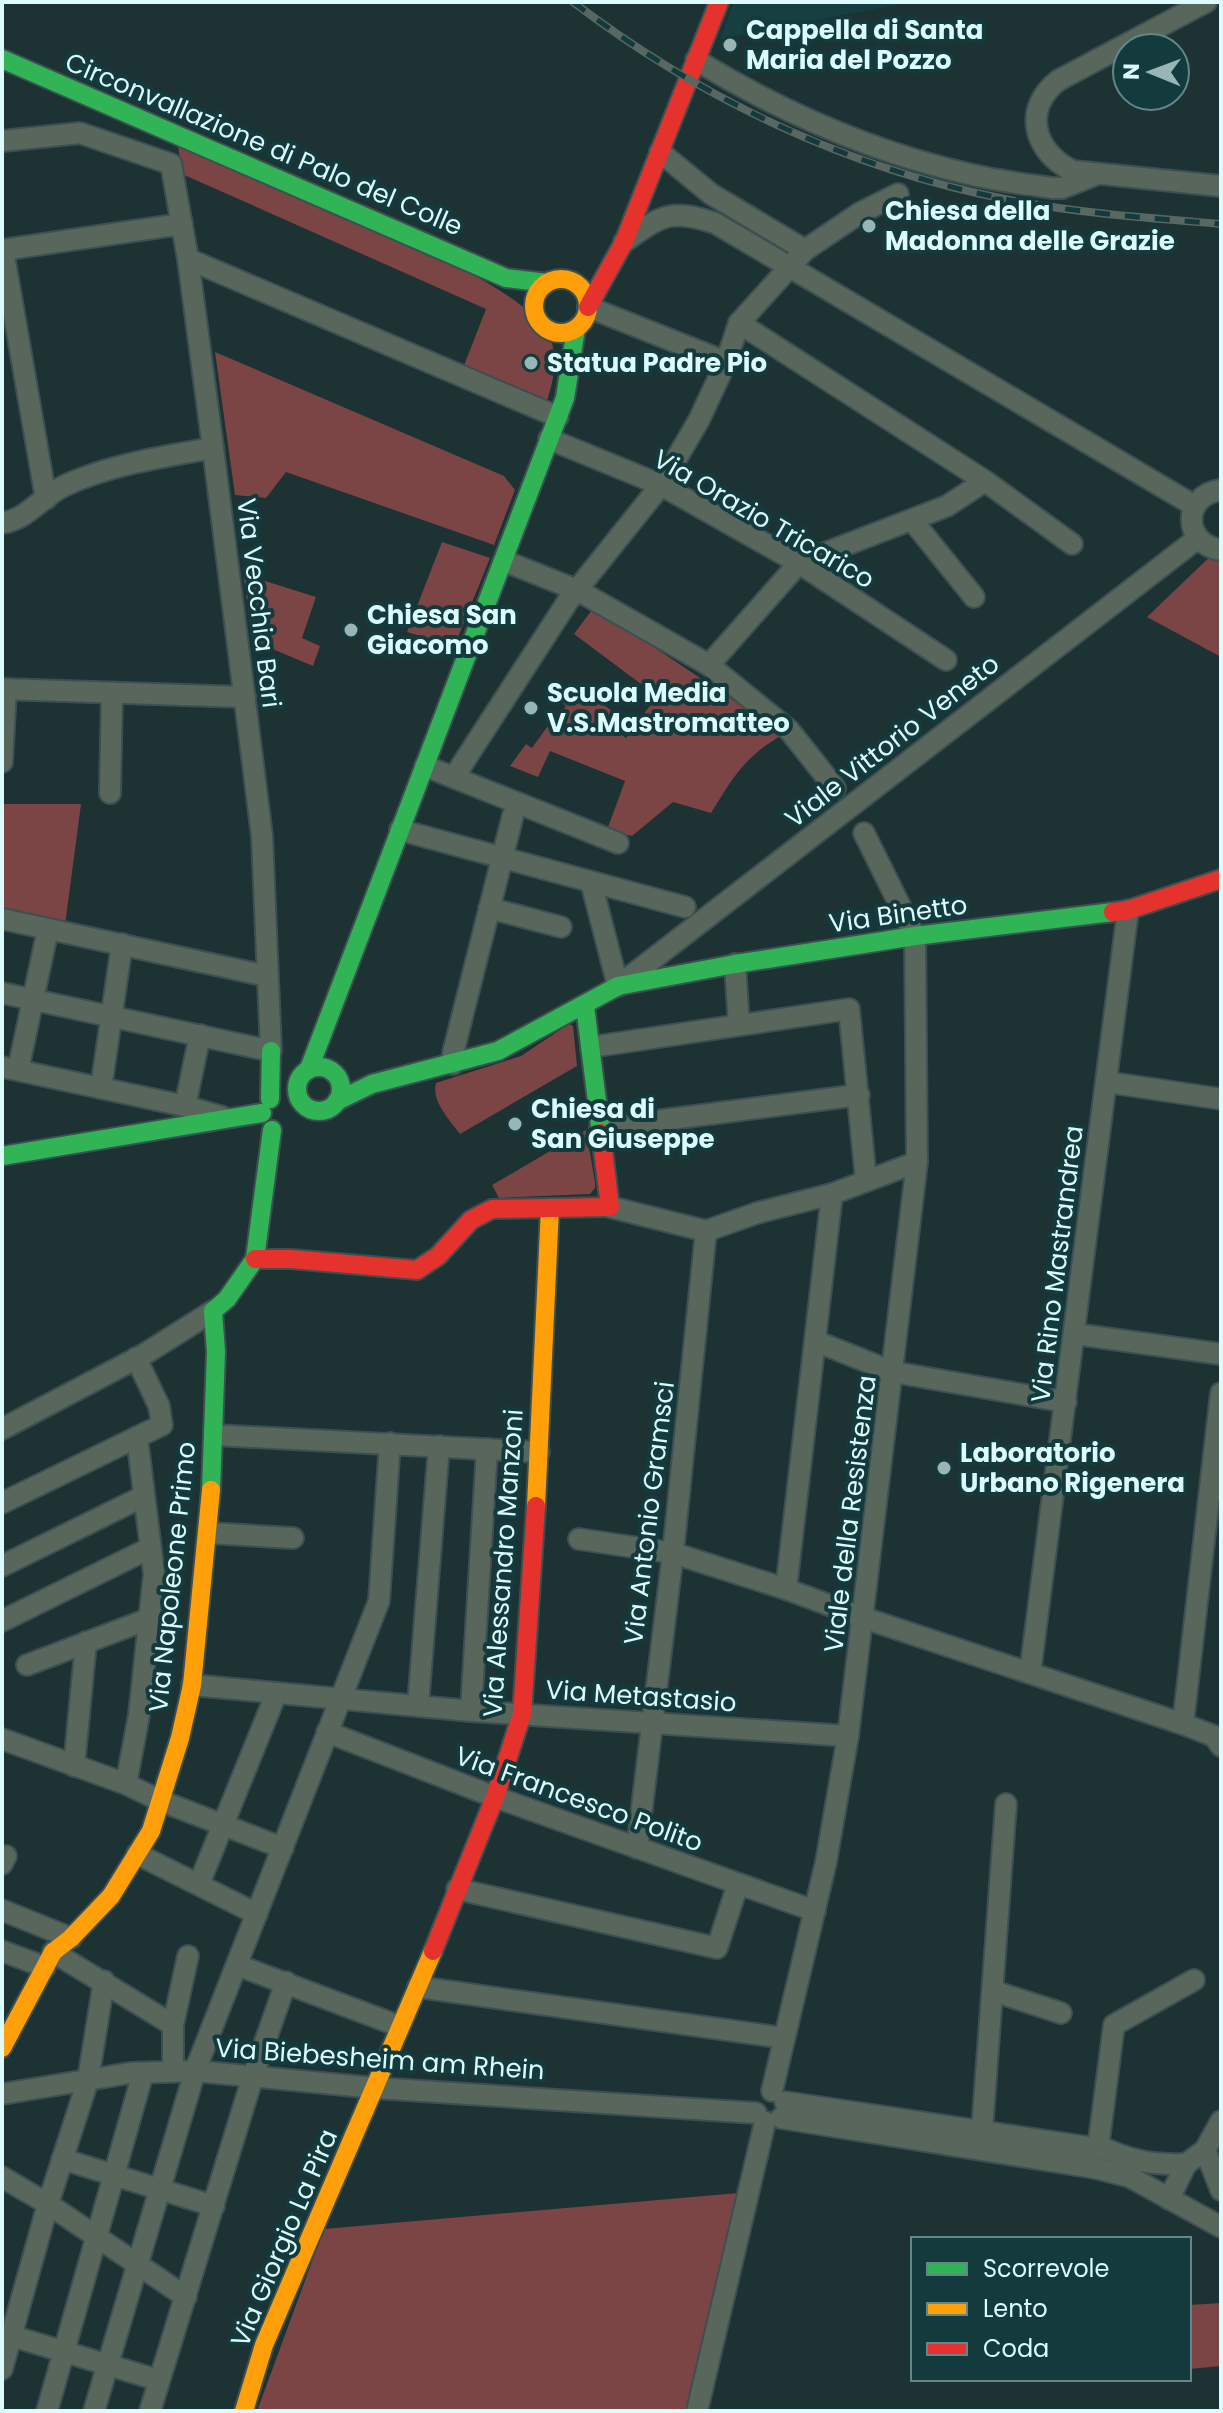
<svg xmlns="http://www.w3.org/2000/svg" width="1223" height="2413" viewBox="0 0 1223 2413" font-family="Poppins,sans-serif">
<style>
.built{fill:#163f41}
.green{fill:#7b4445}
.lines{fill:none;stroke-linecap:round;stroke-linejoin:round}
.street-casing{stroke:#3c5052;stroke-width:24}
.fast-casing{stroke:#3c5052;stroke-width:22}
.slow-casing{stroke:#3c5052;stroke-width:22}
.jam-casing{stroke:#3c5052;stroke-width:22}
.street{stroke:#59665c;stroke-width:20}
.fast{stroke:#30b455;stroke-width:18}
.slow{stroke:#ff9f0a;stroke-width:18}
.jam{stroke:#e5322d;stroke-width:18}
.rail-casing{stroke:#596762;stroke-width:8}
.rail{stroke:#133a3c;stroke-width:5;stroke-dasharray:15;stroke-linecap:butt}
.poi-dot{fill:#99b5b6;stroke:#133a3c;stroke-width:3}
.labels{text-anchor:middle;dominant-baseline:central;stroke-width:8;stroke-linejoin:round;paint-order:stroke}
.poi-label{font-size:26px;font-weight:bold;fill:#dcfbfd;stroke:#133a3c;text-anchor:start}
.street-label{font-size:26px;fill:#dcfbfd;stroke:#133a3c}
</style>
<rect width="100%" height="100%" fill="#1c3233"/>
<!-- built -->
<polygon class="built" points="734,2 911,2 720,39"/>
<!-- green -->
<g class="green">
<path d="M178,145c52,23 105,46 157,69 55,23 189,71 215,124 9,21 3,45 -4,66l-83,-36 23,-59 -304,-135z"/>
<polygon points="215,352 504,476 515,490 494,545 286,472 266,498 235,495"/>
<polygon points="442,542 490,558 454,647 407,632"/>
<polygon points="1220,547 1221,547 1221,657 1147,617"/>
<polygon points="243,574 316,597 302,638 320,646 313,666 270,648 253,645"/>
<path d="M594,607l190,127c-39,22 -50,42 -73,79l-38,-11 -41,34 -25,-6 18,-49 -75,-30 -12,26 -28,-11 16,-22 6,4 15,-21 3,1 16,-22 -4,-3 7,-8 10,7 7,-10 26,19 -8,11 22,16 31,-42 -83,-62z"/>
<polygon points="2,804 81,804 65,925 2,913"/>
<path d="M569,1024l4,2 4,40 -117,68c-10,-14 -29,-33 -24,-51l85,-27z"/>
<polygon points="586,1130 595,1182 595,1188 590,1194 499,1198 492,1185"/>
<polygon points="739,2193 694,2411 257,2411 324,2229"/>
<polygon points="1221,2303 1221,2366 1189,2369 1189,2305"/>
</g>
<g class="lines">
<!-- street casing -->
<g class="street-casing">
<g id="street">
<path d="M1206,2l-147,78c-37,28 -26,72 14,91l148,15"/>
<path d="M696,60c85,52 179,93 277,115 26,6 52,9 79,13h10l33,-13"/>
<polyline points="2,141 80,133 171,164 188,259 213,448 262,836 271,1051 2,993"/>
<polyline points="660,152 711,194 805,250"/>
<path d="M624,242c37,-26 45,-34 91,-19l480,283"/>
<polyline points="2,250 182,224"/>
<polyline points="3,250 46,499"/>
<polyline points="188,259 558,417"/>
<polyline points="588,307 726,362"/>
<polyline points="739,323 985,481 1072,544"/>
<polyline points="549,439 661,485 799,563 946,660"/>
<path d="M1221,490c-39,5 -39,54 0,60"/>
<polyline points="912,520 974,597"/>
<path d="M2,523c26,-4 39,-26 62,-37 44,-21 102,-30 149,-38"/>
<polyline points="504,561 577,590 709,665 789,730 835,788"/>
<polyline points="709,665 799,563 947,506 985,481"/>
<polyline points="2,689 245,697"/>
<polyline points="2,762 6,689"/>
<polyline points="425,766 618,843"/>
<polyline points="454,777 568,601 661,485 699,420 726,362 739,323 805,250 860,213 898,194"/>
<polyline points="110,793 112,693"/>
<polyline points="400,830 685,907"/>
<polyline points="591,882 618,986 1198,538"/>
<polyline points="489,908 561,927"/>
<polyline points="2,919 267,976"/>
<polyline points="735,964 739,1025"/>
<polyline points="591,1047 849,1009 866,1180"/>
<polyline points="453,1064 453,1053 513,815"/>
<polyline points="2,1067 185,1106 223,1117"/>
<polyline points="18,1070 48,929"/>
<polyline points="1106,1082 1221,1099"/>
<polyline points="101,1088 122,944"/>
<polyline points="185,1106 200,1035"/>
<polyline points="600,1128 859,1095"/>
<polyline points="610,1207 706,1231 757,1213 832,1194 917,1162"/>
<polyline points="1075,1334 1221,1354"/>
<polyline points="815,1341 893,1372 1066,1402"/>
<polyline points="2,1429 143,1355 213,1311"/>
<polyline points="214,1435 539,1452"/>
<polyline points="2,1503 162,1425 159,1406 136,1358"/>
<polyline points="208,1533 293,1538"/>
<polyline points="579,1539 673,1553 786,1589 864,1618 1183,1724 1214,1736 1221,1746"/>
<polyline points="2,1566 144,1496"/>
<polyline points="786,1589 832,1194"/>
<polyline points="2,1621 150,1548"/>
<polyline points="27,1665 151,1618"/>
<polyline points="1030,1673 1128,910"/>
<polyline points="192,1685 471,1711 848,1736"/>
<polyline points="418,1705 439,1446"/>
<polyline points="471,1711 487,1449"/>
<polyline points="1183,1724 1221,1393"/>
<polyline points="327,1732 495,1797 815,1911"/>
<polyline points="2,1739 126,1784 161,1801 283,1848"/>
<polyline points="74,1766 86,1642"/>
<polyline points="126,1784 139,1715 154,1574 137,1437"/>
<polyline points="637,1848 673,1553 706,1231"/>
<polyline points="137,1854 257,1914"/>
<polyline points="2,1864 6,1856"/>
<polyline points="199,1884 276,1694"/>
<polyline points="457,1889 717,1948 738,1884"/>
<polyline points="2,1910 71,1938"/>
<polyline points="2,1951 45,1967"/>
<polyline points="53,1952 173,2025"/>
<polyline points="237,1965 399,2026"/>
<polyline points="418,1987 784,2038"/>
<polyline points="993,1991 1061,2013"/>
<polyline points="173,2071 173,2025 188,1956"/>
<polyline points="772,2091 826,1862 848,1736 917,1162 915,936 864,833"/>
<polyline points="2,2094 130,2073 195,2071 376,2088 756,2113"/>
<path d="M785,2102l323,48c27,12 48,15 78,14"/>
<polyline points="781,2118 1095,2168 1130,2177 1221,2227"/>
<polyline points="982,2130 1006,1804"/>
<polyline points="1098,2148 1114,2025 1194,1980"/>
<polyline points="1205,2150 1221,2190"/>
<polyline points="62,2159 214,2206"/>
<polyline points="2,2177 48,2204 186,2297"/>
<polyline points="1169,2199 1186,2164 1205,2150 1221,2121"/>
<polyline points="2,2333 158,2380"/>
<polyline points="2,2369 48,2204 88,2080 104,1981"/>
<polyline points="47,2411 143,2073"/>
<polyline points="94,2411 195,2071 379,1601 390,1443"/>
<polyline points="150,2411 253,2076 286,1982"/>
<polyline points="697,2411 765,2122"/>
</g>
</g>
<!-- fast casing -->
<g class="fast-casing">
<g id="fast">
<polyline points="2,59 506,278 547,283"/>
<polyline points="585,1006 601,1133"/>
<circle cx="319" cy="1089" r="22"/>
<polyline points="309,1069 565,398 576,329"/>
<polyline points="270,1099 271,1051"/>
<polyline points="337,1101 372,1084 498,1051 618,986 735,964 915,936 1113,912"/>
<polyline points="2,1156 262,1113"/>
<polyline points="211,1490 216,1352 213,1311 227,1299 255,1259 272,1130"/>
</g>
</g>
<!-- slow casing -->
<g class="slow-casing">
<g id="slow">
<circle cx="561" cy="306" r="27"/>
<polyline points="536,1506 550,1208"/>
<polyline points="2,2048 53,1952 71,1938 111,1896 151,1831 180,1738 192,1685 211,1490"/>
<polyline points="244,2411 264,2345 433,1951"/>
</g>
</g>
<!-- jam casing -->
<g class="jam-casing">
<g id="jam">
<polyline points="588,307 624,242 719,2"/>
<polyline points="1113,912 1128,910 1221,879"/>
<polyline points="255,1259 291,1259 417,1270 438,1256 471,1220 492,1209 610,1207 601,1133"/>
<polyline points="433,1951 495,1797 522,1714 536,1506"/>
</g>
</g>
<!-- street -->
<use href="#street" class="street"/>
<!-- fast -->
<use href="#fast" class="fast"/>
<!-- slow -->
<use href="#slow" class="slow"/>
<!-- jam -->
<use href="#jam" class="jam"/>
<!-- rail casing -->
<g class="rail-casing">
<path id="rail" d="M573,2c128,97 274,166 432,197 71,14 144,19 216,25"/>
</g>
<!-- rail -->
<use href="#rail" class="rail"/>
</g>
<!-- markers -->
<g class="poi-dot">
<circle cx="730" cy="45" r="8"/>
<circle cx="869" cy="226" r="8"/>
<circle cx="531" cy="363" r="8"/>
<circle cx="351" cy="630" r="8"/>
<circle cx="531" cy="708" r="8"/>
<circle cx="515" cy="1124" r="8"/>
<circle cx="944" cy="1468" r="8"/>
</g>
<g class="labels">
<!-- poi labels -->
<g class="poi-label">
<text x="746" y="30">Cappella di Santa<tspan x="746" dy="30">Maria del Pozzo</tspan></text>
<text x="885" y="211">Chiesa della<tspan x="885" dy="30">Madonna delle Grazie</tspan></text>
<text x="547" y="363">Statua Padre Pio</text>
<text x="367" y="615">Chiesa San<tspan x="367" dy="30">Giacomo</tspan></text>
<text x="547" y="693">Scuola Media<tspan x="547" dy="30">V.S.Mastromatteo</tspan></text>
<text x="531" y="1109">Chiesa di<tspan x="531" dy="30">San Giuseppe</tspan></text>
<text x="960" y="1453">Laboratorio<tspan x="960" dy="30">Urbano Rigenera</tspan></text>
</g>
<!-- street labels -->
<g class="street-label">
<text transform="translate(264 144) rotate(23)">Circonvallazione di Palo del Colle</text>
<text transform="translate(764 519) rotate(30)">Via Orazio Tricarico</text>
<text transform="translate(259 603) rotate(83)">Via Vecchia Bari</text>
<text transform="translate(892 741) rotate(-38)">Viale Vittorio Veneto</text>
<text transform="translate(898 914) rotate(-8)">Via Binetto</text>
<text transform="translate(1057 1264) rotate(-83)">Via Rino Mastrandrea</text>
<text transform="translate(649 1513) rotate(-83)">Via Antonio Gramsci</text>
<text transform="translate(850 1514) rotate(-83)">Viale della Resistenza</text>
<text transform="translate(503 1563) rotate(-86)">Via Alessandro Manzoni</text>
<text transform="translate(172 1577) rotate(-84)">Via Napoleone Primo</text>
<text transform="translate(641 1696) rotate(4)">Via Metastasio</text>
<text transform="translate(579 1799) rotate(20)">Via Francesco Polito</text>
<text transform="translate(380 2059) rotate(4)">Via Biebesheim am Rhein</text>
<text transform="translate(284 2238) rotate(-67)">Via Giorgio La Pira</text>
</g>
</g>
<!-- border -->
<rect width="1223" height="2413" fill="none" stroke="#dcfbfd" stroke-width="8"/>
<!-- legend -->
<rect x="911" y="2237" width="280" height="144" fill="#133a3c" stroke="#638789" stroke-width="2"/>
<rect x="927" y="2263" width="40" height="12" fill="#30b455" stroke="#638789" stroke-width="2"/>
<text x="983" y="2277" font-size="24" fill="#dcfbfd">Scorrevole</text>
<rect x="927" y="2303" width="40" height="12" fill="#ff9f0a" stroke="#638789" stroke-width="2"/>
<text x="983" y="2317" font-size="24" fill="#dcfbfd">Lento</text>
<rect x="927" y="2343" width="40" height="12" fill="#e5322d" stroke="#638789" stroke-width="2"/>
<text x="983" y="2357" font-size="24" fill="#dcfbfd">Coda</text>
<!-- north arrow -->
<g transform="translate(1151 72) rotate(271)"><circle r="38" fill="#133a3c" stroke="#638789" stroke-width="2"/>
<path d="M0-6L14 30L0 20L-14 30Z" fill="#99b5b6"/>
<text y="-12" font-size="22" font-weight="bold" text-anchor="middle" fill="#dcfbfd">N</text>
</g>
</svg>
